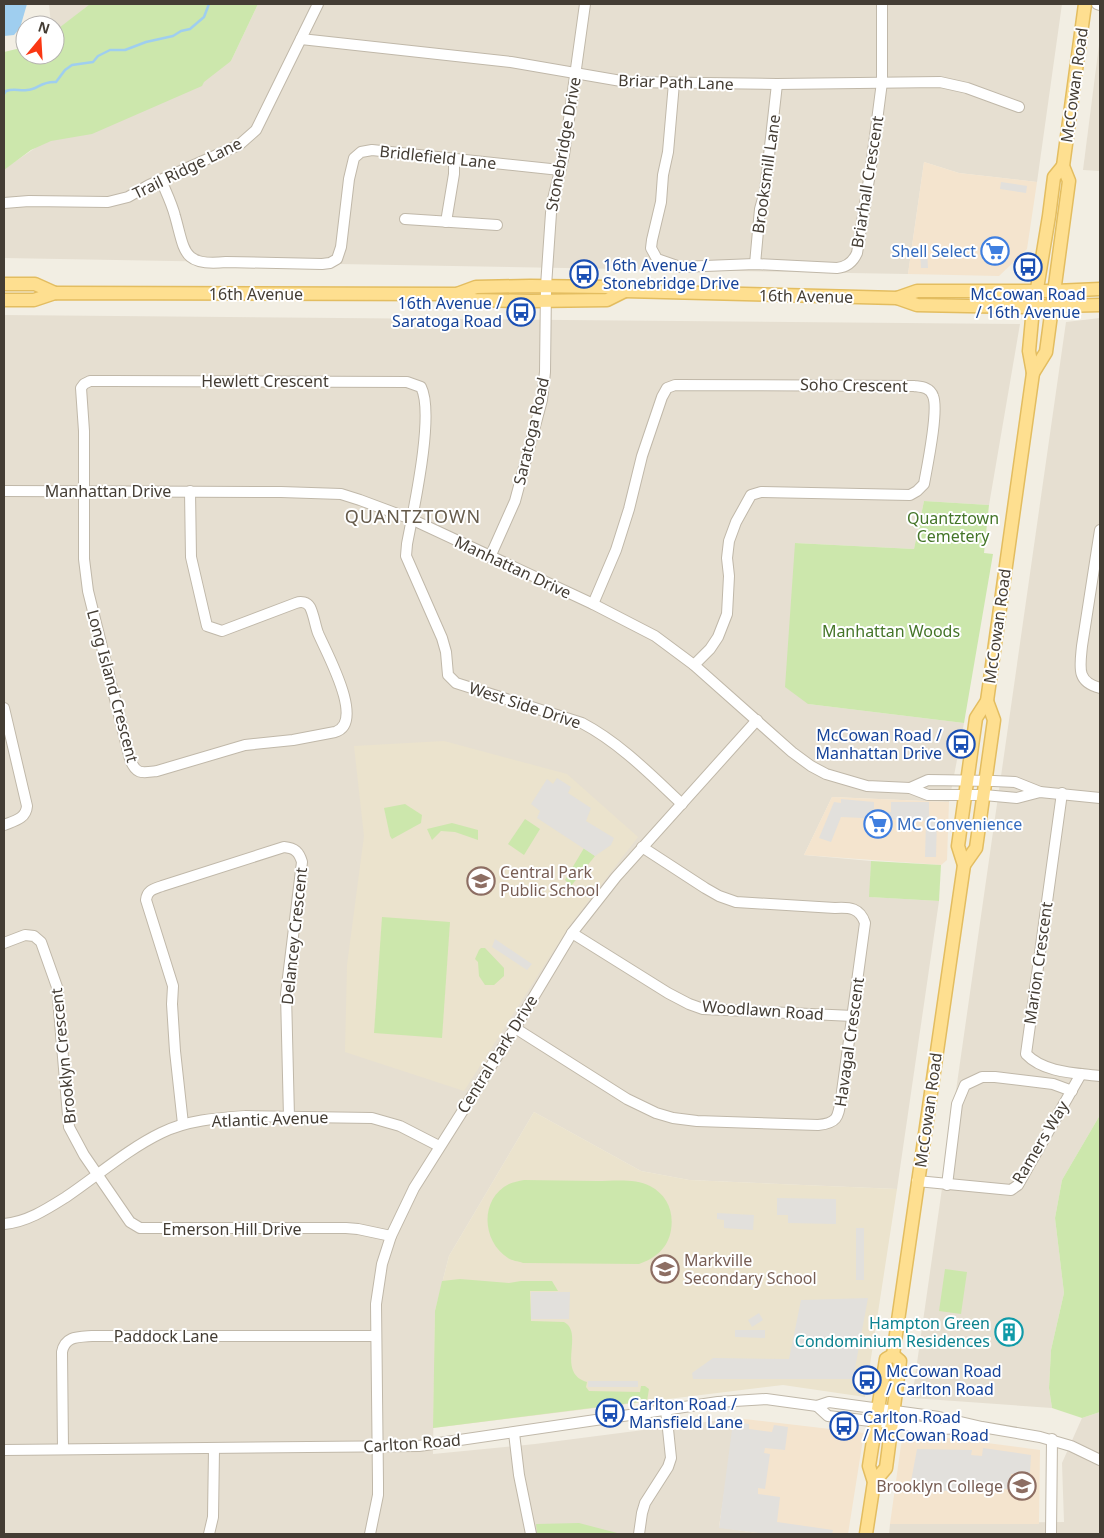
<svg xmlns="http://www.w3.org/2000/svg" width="1104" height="1538" viewBox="0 0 1104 1538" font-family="'Noto Sans',sans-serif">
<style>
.residential{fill:#e6dfd1}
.commercial{fill:#f4e4ce}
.education{fill:#ebe3cd}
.green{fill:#cce7ac}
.parking{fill:#e2e0dc}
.water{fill:#9fceef}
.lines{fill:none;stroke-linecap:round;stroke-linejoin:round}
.stream{stroke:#9fceef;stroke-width:2.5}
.minor-casing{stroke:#c0b8a9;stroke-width:12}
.major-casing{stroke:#e3bd60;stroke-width:15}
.minor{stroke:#fff;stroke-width:10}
.major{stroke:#fedf90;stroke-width:12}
.labels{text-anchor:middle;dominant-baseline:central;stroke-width:4;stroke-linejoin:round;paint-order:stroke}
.street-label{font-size:16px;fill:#443d34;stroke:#fff}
.shop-label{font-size:16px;fill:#366cbe;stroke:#fff;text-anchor:end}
.transit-label{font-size:16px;fill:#164399;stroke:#fff;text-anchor:start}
.park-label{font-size:16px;fill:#447528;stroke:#fff}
.education-label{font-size:16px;fill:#785e54;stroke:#fff;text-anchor:start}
.culture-label{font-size:16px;fill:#0d838f;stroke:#fff;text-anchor:end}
.neighbourhood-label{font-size:18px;letter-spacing:1px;fill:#665b4b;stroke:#fff}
</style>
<rect width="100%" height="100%" fill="#f2eee3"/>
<!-- residential -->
<g class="residential">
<polygon points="49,4 90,4 55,32 55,25 51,25"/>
<polygon points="258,4 1062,4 1037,182 959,173 924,162 908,274 4,258 4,169 47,140 231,61"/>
<polygon points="1100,37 1100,171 1083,170"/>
<polygon points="4,315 1020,324 989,505 924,501 914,549 795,543 808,704 964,723 949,802 832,797 804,855 871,861 870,897 939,901 897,1189 689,1180 641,1171 534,1112 449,1256 435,1311 433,1454 535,1444 736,1418 719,1527 763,1534 4,1534"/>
<polygon points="1100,318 1100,1115 1062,1180 1055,1218 1064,1293 1051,1350 1049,1388 1052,1408 912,1398 1066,322"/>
<polygon points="1100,1412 1100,1534 889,1534 890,1524 1064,1522 1062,1463 1082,1418"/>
</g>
<!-- commercial -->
<g class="commercial">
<polygon points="924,162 959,173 1037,182 1027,249 999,276 908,274"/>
<polygon points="832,797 949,802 947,860 941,865 804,855"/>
<polygon points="736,1418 864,1433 848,1534 763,1534 719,1527"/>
<polygon points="910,1433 1040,1450 1039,1524 890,1524 902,1438"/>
</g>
<!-- education -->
<g class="education">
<polygon points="444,741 567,774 638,837 570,925 464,1091 345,1052 347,965 364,836 354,746"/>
<polygon points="534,1112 641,1171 689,1180 897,1189 865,1397 783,1385 433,1428 435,1311 449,1256"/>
</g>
<!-- green -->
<g class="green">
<polygon points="90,4 258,4 231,61 204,82 202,86 92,134 51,141 31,150 4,170 4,52 25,47 25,55 55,55 55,31"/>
<polygon points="924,501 989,505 984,553 993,554 964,723 808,704 785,687 795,543 914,549"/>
<polygon points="405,804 422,815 421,823 392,839 390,836 384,808"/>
<polygon points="525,819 540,829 524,855 508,844"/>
<polygon points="452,823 478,830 478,840 455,832 441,831 432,840 427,829"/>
<polygon points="584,848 595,856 571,886 565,880"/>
<polygon points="871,861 941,865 939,901 869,897"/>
<polygon points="382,917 450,922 442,1038 374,1033"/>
<polygon points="481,948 485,948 504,968 504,976 494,985 485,985 479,976 478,962 475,959 479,950"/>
<polygon points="1100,1115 1100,1412 1082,1418 1052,1408 1049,1388 1051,1350 1064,1293 1055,1218 1062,1180"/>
<path d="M524,1180c24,0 48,1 73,1 16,0 38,-3 53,5 17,9 24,25 21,44 -3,18 -15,28 -32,34l-116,-1c-5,-2 -11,-2 -15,-5 -26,-16 -29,-59 1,-74 4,-2 10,-3 15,-4z"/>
<polygon points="945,1269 967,1272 961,1314 939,1311"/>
<path d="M460,1279l49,4 12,-2h31l6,10h-28l1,30 33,1c21,11 -9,50 23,60l-1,5 3,4 51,1 1,-6h4l4,3 -2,12 -214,27 2,-117 7,-30z"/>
<polygon points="579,1523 621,1534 537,1534 536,1524"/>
</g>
<!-- parking -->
<g class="parking">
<polygon points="1001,182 1027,186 1026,193 1000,189"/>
<polygon points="920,250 927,250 928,268 921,268"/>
<polygon points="557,778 571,787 568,793 591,808 586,821 614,838 611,845 595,856 537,818 540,811 531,804 547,779 553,784"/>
<polygon points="841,799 874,802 874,811 891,812 891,802 929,802 929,816 937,817 936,857 925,857 926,821 841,817 831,842 819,838 834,802 841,803"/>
<polygon points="495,939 532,964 527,970 492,947"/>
<polygon points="777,1198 836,1199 836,1224 788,1223 788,1215 777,1215"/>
<polygon points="717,1213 754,1215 753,1230 724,1228 724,1220 717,1219"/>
<rect x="856" y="1228" width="8" height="52"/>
<polygon points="531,1292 570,1292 569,1319 531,1319"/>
<polygon points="868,1298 853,1379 693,1379 692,1373 713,1358 789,1359 801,1300"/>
<polygon points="759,1313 763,1320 752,1327 748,1320"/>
<polygon points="735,1330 765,1330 765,1338 735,1337"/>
<rect x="588" y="1381" width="50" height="6"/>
<polygon points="733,1422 749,1424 749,1429 772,1432 774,1425 788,1427 785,1450 765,1448 764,1453 770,1454 765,1489 758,1488 758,1494 780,1497 777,1522 833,1530 832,1534 767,1534 719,1528"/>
<polygon points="983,1448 1031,1455 1030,1473 1011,1474 1010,1489 909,1492 917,1449 972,1450 971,1455 982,1456"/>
</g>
<!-- water -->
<polygon class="water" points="4,4 27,4 20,28 14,35 4,36"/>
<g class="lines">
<!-- stream -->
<path class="stream" d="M4,94l2,-3c8,-3 13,0 21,-1 11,0 13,-9 29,-8l9,-12 7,-5 21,-3 5,-6 12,-6h15l21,-8 27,-6 8,-5 9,-2 14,-12 5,-13"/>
<!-- minor casing -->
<g class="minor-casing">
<g id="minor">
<polyline points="1097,4 1100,5"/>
<polyline points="301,39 511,62 627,82 777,84 940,82 967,88 1019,107"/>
<path d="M674,83l-6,69 -5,23 -2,27 -9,38 -1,8 6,11 23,8 75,-3 82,4c10,-1 16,-6 20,-15l14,-86 11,-85v-78"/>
<path d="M161,180c5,12 11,24 14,36 10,35 7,51 51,46l96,2 8,-1 7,-4 4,-12 8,-68 5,-21 7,-6 11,-2 188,20"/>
<polyline points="4,203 29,201 108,202 128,197 149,185 239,145 256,130 318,4"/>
<polyline points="405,219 497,225"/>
<polyline points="446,222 454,174 454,159"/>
<polyline points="755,264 760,209 765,191 777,84"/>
<polyline points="4,491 281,492 341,494 360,500 411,519 593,604 655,636 694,665 792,752 811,766 826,774 867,786 910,788 928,795 984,795 1017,798 1040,792 1100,798"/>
<path d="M190,491l1,66 16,69 15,5 74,-28c5,-2 11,-1 14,4 4,8 5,18 8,26 8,19 48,90 17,99l-42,8 -48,5 -88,26c-15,2 -21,4 -27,-12l-42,-168 -4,-32v-128l-3,-43 3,-4 6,-3h21l296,1 14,5c14,27 -8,125 -14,157l-1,12 36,82 4,14 2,23 8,8 126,40c38,20 69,52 100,81"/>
<path d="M1100,530l-18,116c-2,21 -6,36 18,42"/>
<polyline points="490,557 515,501 542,400 545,372 546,286 551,213 553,199 564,155 585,4"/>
<path d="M593,604l23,-54 13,-41 13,-53 20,-59 5,-9 8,-3 239,1c7,1 16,1 19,10 6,14 -6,71 -9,88l-7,7 -7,4 -149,-3 -10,3 -15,27 -7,19 -2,17 2,18 -2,38 -9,23 -8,12 -16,16"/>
<path d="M4,708l23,98c-1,13 -13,15 -23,19"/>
<polyline points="910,788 928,780 994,781 1015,782 1040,792"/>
<path d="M1062,793l-36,261c18,19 50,19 74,22"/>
<polyline points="572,933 668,993 689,1004 703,1009 853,1016"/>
<polyline points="4,943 25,935 34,936 41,942 57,987 69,1127 84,1155 130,1222 140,1228 346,1228 358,1229 391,1236"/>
<path d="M515,1028l112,71 29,14 17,5 24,3 121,4c20,-2 20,-8 23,-26l24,-176c-5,-15 -15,-16 -30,-15l-99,-6 -17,-6 -14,-8 -63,-41"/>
<path d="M183,1124l-8,-73 -3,-47 1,-18 -27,-86c1,-10 8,-11 16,-14l122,-39c11,1 15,5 18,15l-16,132 3,123"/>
<polyline points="917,1181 1011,1190 1018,1185 1081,1074"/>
<polyline points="947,1185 957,1104 965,1085 982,1077 995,1077 1053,1084 1072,1091"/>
<path d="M4,1224c23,-2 43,-15 62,-27 31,-21 62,-48 95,-64 26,-13 57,-15 85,-17l126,2 28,8 39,20"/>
<polyline points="817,1406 828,1416 939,1429 971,1428"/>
<polyline points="514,1433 519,1475 531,1534"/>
<path d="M63,1449l-1,-97c3,-16 16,-15 30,-16h284"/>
<polyline points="4,1450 419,1446 718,1402 766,1399 817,1406 829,1402 939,1417 982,1427 1040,1437 1071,1446 1100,1460"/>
<polyline points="209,1534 213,1517 214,1449"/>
<polyline points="370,1534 378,1495 378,1483 376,1304 382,1264 391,1236 414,1188 515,1028 572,933 616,877 757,720"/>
<polyline points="639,1534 642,1513 645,1503 668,1467 671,1458 666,1410"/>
<polyline points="1051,1534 1052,1439"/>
</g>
</g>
<!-- major casing -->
<g class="major-casing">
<g id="major">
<polyline points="4,284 35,284 55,293"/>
<polyline points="457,294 474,300 531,301 607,300 625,291"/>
<polyline points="897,298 917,291 1055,291 1100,289"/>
<polyline points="4,300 34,300 55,293 457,294 476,287 530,286 607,287 625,291 897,298 917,305 1020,307 1100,305"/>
<polyline points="1033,373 1046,352 1069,181 1063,166 1085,4"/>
<polyline points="964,865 976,848 994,720 987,701"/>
<polyline points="893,1355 964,865 958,846 976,718 987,701 1033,373 1029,351 1032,319 1049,216 1054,177 1063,166"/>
<polyline points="874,1482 886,1468 900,1361 893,1355"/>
<polyline points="866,1534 874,1482 869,1466 886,1359 893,1355"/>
</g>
</g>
<!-- minor -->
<use href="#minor" class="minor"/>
<!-- major -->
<use href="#major" class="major"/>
</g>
<!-- icons -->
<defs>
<g id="supermarket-ring" transform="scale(1.4375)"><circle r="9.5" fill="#fff" stroke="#3f7fe0" stroke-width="1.5"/><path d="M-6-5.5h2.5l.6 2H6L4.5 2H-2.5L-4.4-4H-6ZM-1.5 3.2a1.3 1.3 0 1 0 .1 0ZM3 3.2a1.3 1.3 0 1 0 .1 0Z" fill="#3f7fe0"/></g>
<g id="bus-ring" transform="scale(1.4375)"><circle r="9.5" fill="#fff" stroke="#1a4fb4" stroke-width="1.5"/><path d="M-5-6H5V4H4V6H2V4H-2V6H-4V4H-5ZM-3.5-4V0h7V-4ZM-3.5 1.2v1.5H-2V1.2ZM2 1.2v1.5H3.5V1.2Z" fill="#1a4fb4"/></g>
<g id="school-ring" transform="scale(1.4375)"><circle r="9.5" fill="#fff" stroke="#8d6e63" stroke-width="1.5"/><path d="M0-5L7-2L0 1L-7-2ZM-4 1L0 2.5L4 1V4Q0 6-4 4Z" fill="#8d6e63"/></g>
<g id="building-ring" transform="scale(1.4375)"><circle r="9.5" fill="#fff" stroke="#0f9aa8" stroke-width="1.5"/><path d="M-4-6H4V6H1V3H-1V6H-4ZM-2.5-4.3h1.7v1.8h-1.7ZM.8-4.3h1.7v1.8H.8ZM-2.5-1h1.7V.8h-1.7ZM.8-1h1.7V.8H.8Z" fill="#0f9aa8"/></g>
<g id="university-ring" transform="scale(1.4375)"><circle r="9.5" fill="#fff" stroke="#8d6e63" stroke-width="1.5"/><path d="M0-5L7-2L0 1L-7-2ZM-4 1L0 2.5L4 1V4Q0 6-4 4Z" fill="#8d6e63"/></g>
</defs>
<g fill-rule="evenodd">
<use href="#supermarket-ring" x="995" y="251"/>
<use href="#bus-ring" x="1028" y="267"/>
<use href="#bus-ring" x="584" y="274"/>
<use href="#bus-ring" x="521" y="312"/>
<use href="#bus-ring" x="961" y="744"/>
<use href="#supermarket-ring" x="878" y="824"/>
<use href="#school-ring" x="481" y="881"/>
<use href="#school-ring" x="665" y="1269"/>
<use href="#building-ring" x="1009" y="1332"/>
<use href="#bus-ring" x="867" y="1380"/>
<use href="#bus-ring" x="610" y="1413"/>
<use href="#bus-ring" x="844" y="1426"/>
<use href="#university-ring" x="1022" y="1486"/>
</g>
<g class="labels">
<!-- street labels -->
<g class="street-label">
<text transform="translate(676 82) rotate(2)">Briar Path Lane</text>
<text transform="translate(1074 85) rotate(-82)">McCowan Road</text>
<text transform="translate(563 144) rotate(-80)">Stonebridge Drive</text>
<text transform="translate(438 157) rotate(6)">Bridlefield Lane</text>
<text transform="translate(187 168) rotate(-26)">Trail Ridge Lane</text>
<text transform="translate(766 174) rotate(-82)">Brooksmill Lane</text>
<text transform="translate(867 182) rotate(-81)">Briarhall Crescent</text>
<text x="256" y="294">16th Avenue</text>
<text transform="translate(806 296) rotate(1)">16th Avenue</text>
<text x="265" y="381">Hewlett Crescent</text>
<text transform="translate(854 385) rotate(1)">Soho Crescent</text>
<text transform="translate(531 431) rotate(-77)">Saratoga Road</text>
<text x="108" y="491">Manhattan Drive</text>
<text transform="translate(513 567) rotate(25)">Manhattan Drive</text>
<text transform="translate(997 626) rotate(-82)">McCowan Road</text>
<text transform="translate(113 686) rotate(75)">Long Island Crescent</text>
<text transform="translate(525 705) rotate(18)">West Side Drive</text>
<text transform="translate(294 936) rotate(-84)">Delancey Crescent</text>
<text transform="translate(1038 963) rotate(-82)">Marion Crescent</text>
<text transform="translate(763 1010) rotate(4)">Woodlawn Road</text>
<text transform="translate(849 1042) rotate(-82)">Havagal Crescent</text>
<text transform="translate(497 1054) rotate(-58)">Central Park Drive</text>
<text transform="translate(63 1056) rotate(-96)">Brooklyn Crescent</text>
<text transform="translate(928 1110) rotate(-82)">McCowan Road</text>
<text transform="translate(270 1119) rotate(-2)">Atlantic Avenue</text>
<text transform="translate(1040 1142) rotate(-59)">Ramers Way</text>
<text x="232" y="1229">Emerson Hill Drive</text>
<text x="166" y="1336">Paddock Lane</text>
<text transform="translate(412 1443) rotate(-4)">Carlton Road</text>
</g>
<!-- shop labels -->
<g class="shop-label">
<text x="976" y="251">Shell Select</text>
<text x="897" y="824" text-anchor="start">MC Convenience</text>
</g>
<!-- transit labels -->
<g class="transit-label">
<text x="603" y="265">16th Avenue /<tspan x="603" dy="18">Stonebridge Drive</tspan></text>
<text x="1028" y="294" text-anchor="middle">McCowan Road<tspan x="1028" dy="18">/ 16th Avenue</tspan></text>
<text x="502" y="303" text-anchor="end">16th Avenue /<tspan x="502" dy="18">Saratoga Road</tspan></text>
<text x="942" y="735" text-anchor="end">McCowan Road /<tspan x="942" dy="18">Manhattan Drive</tspan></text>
<text x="886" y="1371">McCowan Road<tspan x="886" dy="18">/ Carlton Road</tspan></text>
<text x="629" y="1404">Carlton Road /<tspan x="629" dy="18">Mansfield Lane</tspan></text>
<text x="863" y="1417">Carlton Road<tspan x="863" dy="18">/ McCowan Road</tspan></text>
</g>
<!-- park labels -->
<g class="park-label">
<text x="953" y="518">Quantztown<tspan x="953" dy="18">Cemetery</tspan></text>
<text x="891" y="631">Manhattan Woods</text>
</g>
<!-- education labels -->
<g class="education-label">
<text x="500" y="872">Central Park<tspan x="500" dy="18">Public School</tspan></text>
<text x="684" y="1260">Markville<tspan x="684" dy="18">Secondary School</tspan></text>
<text x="1003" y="1486" text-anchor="end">Brooklyn College</text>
</g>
<!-- culture labels -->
<g class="culture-label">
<text x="990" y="1323">Hampton Green<tspan x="990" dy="18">Condominium Residences</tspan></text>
</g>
<!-- neighbourhood labels -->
<g class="neighbourhood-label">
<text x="413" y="516">QUANTZTOWN</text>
</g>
</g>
<!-- border -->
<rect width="1104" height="1538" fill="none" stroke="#443d34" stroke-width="10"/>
<!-- north arrow -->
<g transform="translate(40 40) rotate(18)"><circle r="24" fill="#ffffff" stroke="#b4b1ae"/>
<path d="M0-4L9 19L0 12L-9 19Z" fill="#fa3713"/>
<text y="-8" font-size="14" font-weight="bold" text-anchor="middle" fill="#443d34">N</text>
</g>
</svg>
